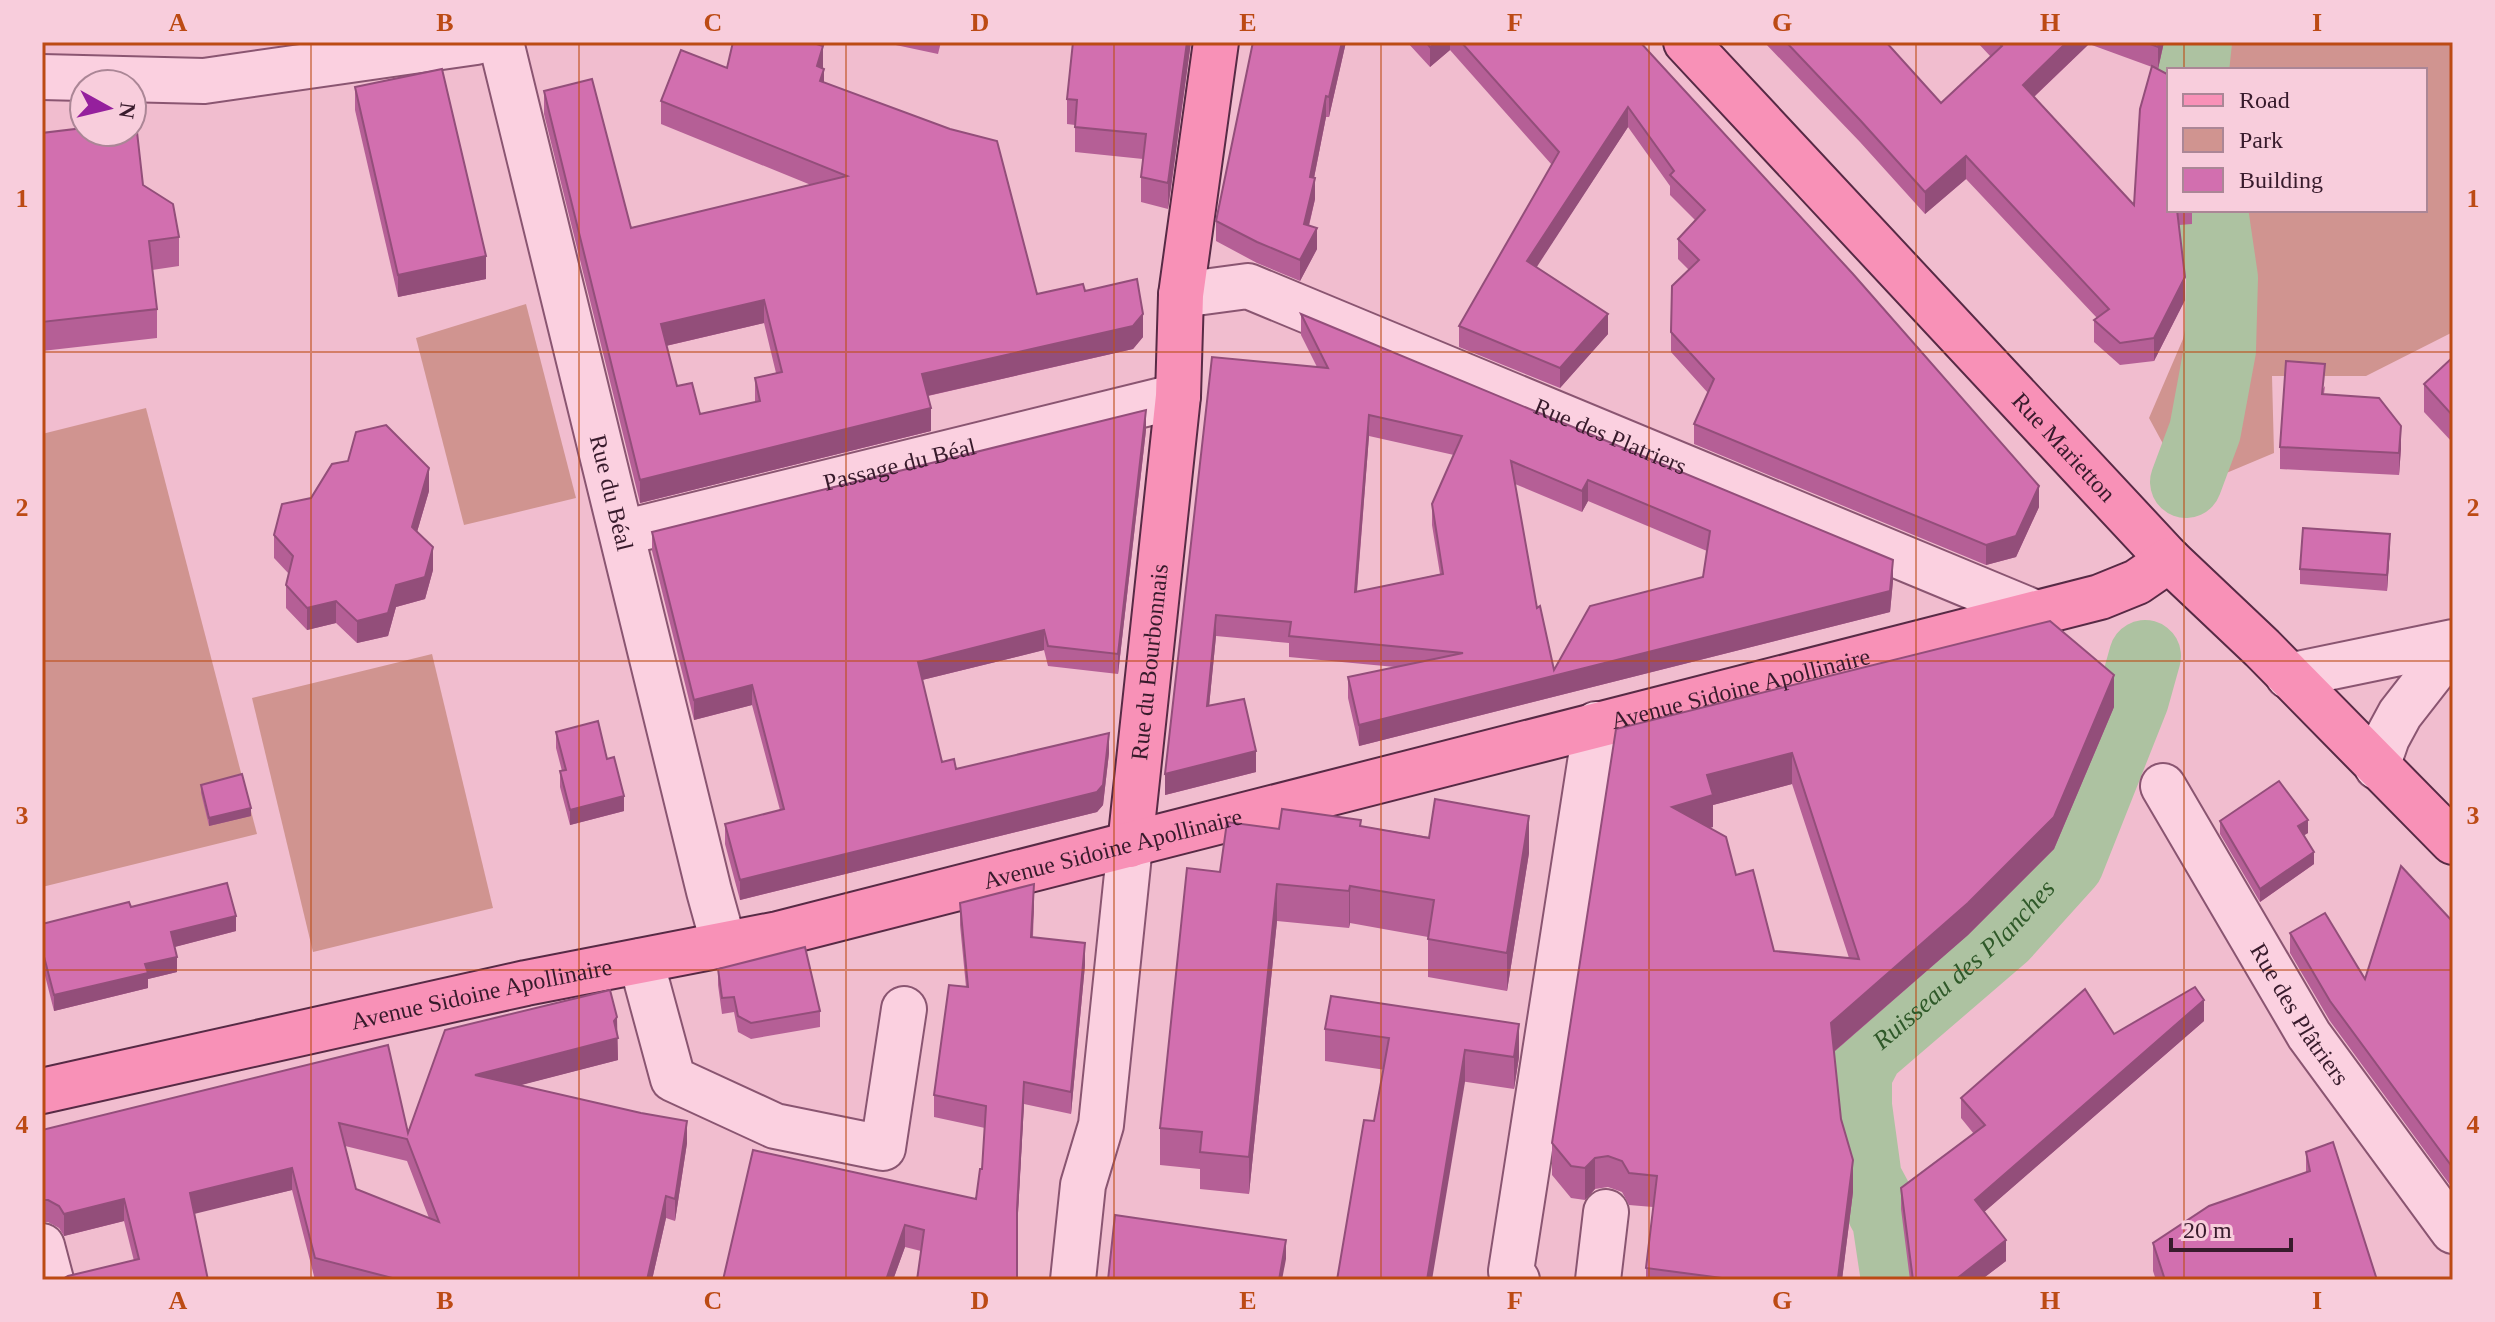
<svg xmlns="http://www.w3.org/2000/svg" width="2495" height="1322" viewBox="0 0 2495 1322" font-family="Georgia,serif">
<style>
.green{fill:#d09490}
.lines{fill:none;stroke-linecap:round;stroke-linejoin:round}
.river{stroke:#adc2a1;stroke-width:72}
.minor-casing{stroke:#8a5571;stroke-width:48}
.major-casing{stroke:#572a45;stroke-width:48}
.minor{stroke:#fbd0e0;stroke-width:44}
.major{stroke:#f891b7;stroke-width:44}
.wall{fill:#b55f96;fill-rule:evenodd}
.shaded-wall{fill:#934e7a}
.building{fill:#d26faf;stroke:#934e7a;stroke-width:2;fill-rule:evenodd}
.grid{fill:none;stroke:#bc4a14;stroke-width:2;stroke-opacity:0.55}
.labels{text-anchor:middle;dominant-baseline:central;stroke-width:7;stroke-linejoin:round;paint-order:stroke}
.street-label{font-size:24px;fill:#381b2c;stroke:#f8cddc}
.water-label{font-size:26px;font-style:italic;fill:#2f5929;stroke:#f8cddc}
.neatline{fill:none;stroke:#bc4a14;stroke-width:3}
.grid-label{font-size:26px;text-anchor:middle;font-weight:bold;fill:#bc4a14}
</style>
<rect width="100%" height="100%" fill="#f1bdcf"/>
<!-- green -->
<g class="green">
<polygon points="2176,42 2453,42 2453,332 2366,376 2272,376 2274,453 2224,474 2168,453 2149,418 2183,339 2204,245 2198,210 2425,210 2425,70 2179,70"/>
<polygon points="526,304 576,498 464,525 416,338"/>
<polygon points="146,408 257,834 42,887 42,434"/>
<polygon points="432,654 493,908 313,952 252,698"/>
</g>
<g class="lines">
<!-- river -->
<g class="river">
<polyline points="2193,70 2196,42"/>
<polyline points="2186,482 2205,431 2220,350 2222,278 2212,210"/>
<path id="s1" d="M1897,1280l-9,-60 -22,-41 -10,-73v-32l12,-23 135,-116 65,-72 65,-164 12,-43"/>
</g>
<!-- minor casing -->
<g class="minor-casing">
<g id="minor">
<path id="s2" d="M501,42l208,849 15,54"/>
<polyline points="42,77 204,81 476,42"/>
<path id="s3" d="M1181,295l67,-9 788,327"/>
<path id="s4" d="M622,533l556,-137"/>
<polyline points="2288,676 2453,642"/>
<polyline points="2377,767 2387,738 2400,714 2453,646"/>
<path id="s5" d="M2163,786l146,249 144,196"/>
<polyline points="641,961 673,1079 775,1126 883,1148 904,1009"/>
<polyline points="42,1246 51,1280"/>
<polyline points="1073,1280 1083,1185 1101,1125 1130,845"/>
<polyline points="1517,1280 1511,1271 1596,724"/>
<polyline points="1598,1280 1606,1212"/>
</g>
</g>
<!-- major casing -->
<g class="major-casing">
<g id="major">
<path id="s6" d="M1686,42l483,518 93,88 191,194"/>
<path id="s7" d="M1130,845l48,-449 3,-101 35,-253"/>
<path id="s8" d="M42,1091l484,-108 252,-49 1322,-337 37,-15 32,-22"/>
</g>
</g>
<!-- minor -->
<use href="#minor" class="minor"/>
<!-- major -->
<use href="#major" class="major"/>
</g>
<!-- wall -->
<g class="wall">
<polygon points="891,42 941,42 938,54 891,44"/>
<polygon points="1191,42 1168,209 1141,202 1141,177 1143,159 1075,152 1075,125 1067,124 1067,99"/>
<polygon points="1346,42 1329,117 1326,117 1314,178 1315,199 1309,226 1317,249 1300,281 1257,263 1216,241 1216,221"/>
<polygon points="1407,42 1640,42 2039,507 2016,557 1986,565 1694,444 1694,424 1708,393 1671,352 1671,332 1689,270 1678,259 1678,239 1695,220 1670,195 1670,186 1628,127 1536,267 1608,334 1560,388 1459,347 1459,326 1552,165 1450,50 1430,67"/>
<path d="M1764,42h122l55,61 50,-46 -14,-15h187l-6,27 11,141h23v14l-13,1 6,75 -31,61 -34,4 -26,-23v-22l3,-2 -131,-139 -41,35 -65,-72zM2089,44l63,23 -18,138 -100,-108z"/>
<path d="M727,68h96l1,15 213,211 48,-3 58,46 -10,12 -205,47 3,35 -291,72 -96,-389v-23l87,137 180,-43 -150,-61v-23zM764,323l12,50 -21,5v24l-55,12 -23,-28 -11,-40z"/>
<polygon points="355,87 486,279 398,297 355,110"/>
<polygon points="42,133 143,185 179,237 179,266 152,270 157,309 157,338 42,351"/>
<path d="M1301,314l592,267 -3,31 -531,134 -11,-48v-21l47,-10 -106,-10v-14l-73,-7 -7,70 47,66 -91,23 47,-438 105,10 -16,-32zM1369,436l85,19 -22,49v21l8,49 -83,18zM1515,484l67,28 6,-11 119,50 -4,26 -149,93 -17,-62z"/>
<polygon points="2453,357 2453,443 2424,412 2424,384"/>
<polygon points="2325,386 2324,394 2401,448 2399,475 2280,469 2280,447"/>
<polygon points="1146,430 1118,674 1048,666 1044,650 922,680 942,762 956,769 1109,753 1103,805 1097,812 740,900 725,844 725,824 780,810 752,705 694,720 652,551 652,532"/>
<polygon points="429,491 417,532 433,570 425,599 396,607 388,636 357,643 336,623 307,630 286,608 286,585 289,574 274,558 274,535 311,498"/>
<polygon points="2390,549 2387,591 2300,584 2300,569"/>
<path d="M2114,707l-60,142 -86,86 -134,117 7,67 12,73 -11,87 2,1h-198v-12l7,-61 -24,-2 -7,-13 -14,-5 -13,2 -10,11 -14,-2 -19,-23v-32l64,-414zM1792,784l57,174 -75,-7 -38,-76 -27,-47 4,-1v-22z"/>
<polygon points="556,732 607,759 624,811 570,825 560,787 560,771 562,771 556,748"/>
<polygon points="201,785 251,816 209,826 201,793"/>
<polygon points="2220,821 2308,833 2304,835 2314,864 2260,902 2220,834"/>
<polygon points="1361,826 1529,853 1507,991 1428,977 1428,937 1350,923 1349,928 1277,921 1249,1194 1200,1189 1200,1169 1160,1165 1160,1128 1220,872 1279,829"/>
<polygon points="960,903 1034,906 1033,937 1085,965 1071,1114 1024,1104 1017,1231 921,1251 905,1247 893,1280 723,1280 976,1199 982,1169 985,1128 934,1117 934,1095 966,987 960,925"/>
<polygon points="131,907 236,931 174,947 177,972 148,979 148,988 54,1011 42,964 42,924"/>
<polygon points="2453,922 2453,1189 2330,1021 2290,953 2290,933 2365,979"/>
<polygon points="718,969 820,1011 820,1027 751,1039 738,1032 734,1012 722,1014 718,985"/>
<polygon points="2204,1021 1984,1212 2006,1261 1981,1280 1910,1280 1901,1209 1901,1188 1974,1134 1961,1118 1961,1098 2114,1034"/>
<polygon points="1325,1029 1519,1057 1514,1089 1325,1061"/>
<path d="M617,1032l1,28 -98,25 167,58 -12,78 -9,-3 -14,62h-337l-23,-90 -98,23 14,67 -74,-19 -10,-40 -60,15 -5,-8 -11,-6h-6v-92l346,-85 20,88zM345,1146l62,15 22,57 -73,-29z"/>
<polygon points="2306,1152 2377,1280 2156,1280 2153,1271 2153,1243 2306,1172"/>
</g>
<!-- shaded-wall -->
<g class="shaded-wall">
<polygon points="1187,42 1191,42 1168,209 1168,183"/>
<polygon points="1342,42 1346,42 1329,117 1329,97"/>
<polygon points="1436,42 1450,42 1450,50 1430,67 1430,47"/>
<polygon points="2067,42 2089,42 2089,44 2023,107 2023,85"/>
<polygon points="2159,42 2164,42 2158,69 2158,47"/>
<polygon points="823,46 823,69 817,66"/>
<polygon points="824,69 824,92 820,81"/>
<polygon points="1326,96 1326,117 1310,198 1310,177"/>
<polygon points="1628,107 1628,127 1527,282 1527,261"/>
<polygon points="1966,156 1966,179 1925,214 1925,192"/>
<polygon points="1315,178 1315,199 1304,245 1304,224"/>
<polygon points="1317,228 1317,249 1300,281 1300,260"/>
<polygon points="486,256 486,279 398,297 398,275"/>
<polygon points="2185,277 2185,300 2154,361 2154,338"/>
<polygon points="764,300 764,323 661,347 661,324"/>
<polygon points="1143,314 1143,337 1133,349 922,397 922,374"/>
<polygon points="1608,314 1608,334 1560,388 1560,368"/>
<polygon points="931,408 931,431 640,503 640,480"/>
<polygon points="1146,410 1146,430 1118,674 1118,654"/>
<polygon points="1369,415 1369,436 1355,613 1355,592"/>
<polygon points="2401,426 2401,448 2399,475 2399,453"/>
<polygon points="429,468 429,491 412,549 412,527"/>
<polygon points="1588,480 1588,501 1582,512 1582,491"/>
<polygon points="2039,486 2039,507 2016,557 1986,565 1986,545"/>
<polygon points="2390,534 2390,549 2387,591 2387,575"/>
<polygon points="433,547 433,570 425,599 396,607 388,636 357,643 357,621 396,585"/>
<polygon points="1893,560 1893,581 1890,612 1359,746 1359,725 1890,591"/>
<polygon points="336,601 336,623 307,630 307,608"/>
<polygon points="1216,615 1216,636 1207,727 1207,706"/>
<polygon points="1044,630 1044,650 918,681 918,662"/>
<polygon points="2114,675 2114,707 2054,849 1968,935 1831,1054 1831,1023"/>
<polygon points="752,685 752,705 694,720 694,700"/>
<polygon points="1109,733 1109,753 1103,805 1097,812 740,900 740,880"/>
<polygon points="1256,751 1256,772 1165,795 1165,774"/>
<polygon points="1792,753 1792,784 1713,805 1713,827 1672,838 1672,807 1707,775"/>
<polygon points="624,796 624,811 570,825 570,810"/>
<polygon points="251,808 251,816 209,826 209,818"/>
<polygon points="1529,816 1529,853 1507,991 1507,953"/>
<polygon points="2308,820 2308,833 2298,839 2298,826"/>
<polygon points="2314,852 2314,864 2260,902 2260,889"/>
<polygon points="1034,884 1034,906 1031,959 1031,937"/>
<polygon points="1277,884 1277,921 1249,1194 1249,1157"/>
<polygon points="1350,886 1350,923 1349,928 1349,891"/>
<polygon points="236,916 236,931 171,948 171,932"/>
<polygon points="1085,943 1085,965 1071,1114 1071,1092"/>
<polygon points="177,957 177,972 148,979 148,988 54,1011 54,995 145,964"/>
<polygon points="2204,1000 2204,1021 1975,1220 1975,1200"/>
<polygon points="617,1017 618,1060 475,1097 475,1075 614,1021"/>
<polygon points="1519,1024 1519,1057 1514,1089 1514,1057"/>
<polygon points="1465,1050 1465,1082 1432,1280 1427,1280"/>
<polygon points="1024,1082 1024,1104 1017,1231 1017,1209"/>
<polygon points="687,1121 687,1143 675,1221 675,1199"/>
<polygon points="1595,1158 1595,1189 1585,1200 1585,1168"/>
<polygon points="1853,1160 1853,1192 1842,1280 1838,1280"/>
<polygon points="292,1168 292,1190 190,1215 190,1193"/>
<polygon points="666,1196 666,1218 652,1280 647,1280"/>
<polygon points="124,1199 124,1221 64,1236 64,1214"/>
<polygon points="905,1225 905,1247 893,1280 886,1280"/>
<polygon points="1286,1240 1286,1259 1282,1280 1279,1280"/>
<polygon points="2006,1240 2006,1261 1981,1280 1955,1280"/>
</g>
<!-- building -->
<g class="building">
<path d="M733,42h77l13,4 -6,20 7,3 -4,12 130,48 47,12 40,153 46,-10 2,7 52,-12 6,35 -10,12 -211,48 9,34 -291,72 -96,-389 48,-12 39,149 216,-52 -186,-75 20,-51 46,18zM764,300l18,72 -27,6 5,23 -60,13 -8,-31 -15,3 -16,-62z"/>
<polygon points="1073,42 1187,42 1168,183 1141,177 1146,134 1075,127 1077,100 1067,99"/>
<polygon points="1253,42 1342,42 1329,97 1326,96 1310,177 1315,178 1304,224 1317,228 1300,260 1257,242 1216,221"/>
<polygon points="1426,42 1436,42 1430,47"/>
<polygon points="1461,42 1640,42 1853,274 2039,486 2016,536 1986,545 1694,424 1714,379 1671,332 1672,286 1699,260 1678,239 1705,210 1670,175 1674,171 1628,107 1527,261 1608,314 1560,368 1459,326 1559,152"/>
<polygon points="1786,42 1886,42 1941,103 2002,46 1998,42 2067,42 2023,85 2134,205 2140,109 2152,66 2169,75 2169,210 2177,210 2185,277 2154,338 2120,343 2094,320 2109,309 1966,156 1925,192 1860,120"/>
<polygon points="2145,42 2159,42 2158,47"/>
<polygon points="442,69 486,256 398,275 355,87"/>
<polygon points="132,123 136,123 143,185 173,204 179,237 149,241 157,309 42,322 42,133 84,128 84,132 132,132"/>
<path d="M1301,314l592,246 -3,31 -531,134 -11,-48 115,-24 -174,-17 2,-14 -75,-7 -9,91 37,-7 12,52 -91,23 47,-417 116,11zM1369,415l93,21 -30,68 11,70 -88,18zM1511,461l71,30 6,-11 122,51 -7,46 -113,29 -36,64 -14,-64 -3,2z"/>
<polygon points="2453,357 2453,416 2424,384"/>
<polygon points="2286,361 2325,364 2322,394 2379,398 2401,426 2399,453 2280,447"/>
<polygon points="1146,410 1118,654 1048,646 1044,630 918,662 942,762 954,759 956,769 1109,733 1103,785 1097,792 740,880 725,824 784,809 752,685 694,700 652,532"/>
<polygon points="386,425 429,468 412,527 433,547 425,577 396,585 388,613 357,621 336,601 307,608 286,585 293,556 274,535 282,504 311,498 332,464 348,461 356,432"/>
<polygon points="2303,528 2390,534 2387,575 2300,569"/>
<path d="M2050,621l64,54 -60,142 -86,86 -137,120 10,96 12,41 -15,118 6,1 -1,1h-106l-91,-12 11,-92 -28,-3 -7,-12 -14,-5 -13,2 -10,10 -14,-2 -19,-23 64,-414zM1792,753l67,206 -85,-8 -21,-81 -17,5 -10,-38 -54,-30 41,-12 -6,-20z"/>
<polygon points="598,721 607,759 614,757 624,796 570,810 560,771 566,770 556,732"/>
<polygon points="242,774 251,808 209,818 201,785"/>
<polygon points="2279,781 2308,820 2298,826 2314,852 2260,889 2220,821"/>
<polygon points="1435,799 1529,816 1507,953 1428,939 1434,900 1350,886 1349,891 1277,884 1249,1157 1200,1152 1202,1132 1160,1128 1187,868 1220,872 1227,822 1279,829 1282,809 1361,820 1360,826 1429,838"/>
<polygon points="2401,866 2453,922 2453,1168 2330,1001 2290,933 2325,913 2365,979"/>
<polygon points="227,883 236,916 171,932 177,957 145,964 148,973 54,995 42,949 42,924 129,902 131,907"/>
<polygon points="1034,884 1031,937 1085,943 1071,1092 1024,1082 1017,1209 1017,1280 917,1280 924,1230 905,1225 886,1280 723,1280 753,1150 976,1199 980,1169 982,1169 986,1106 934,1095 949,985 968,987 960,903"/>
<polygon points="805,947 820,1011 751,1023 738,1016 734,997 722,998 718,969"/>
<polygon points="2195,987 2204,1000 1975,1200 2006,1240 1955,1280 1913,1280 1901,1188 1985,1125 1961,1098 2085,989 2114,1034"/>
<path d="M610,990l7,27 -3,4 4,17 -143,37 166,38 46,8 -12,78 -9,-3 -19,84h-247l-85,-22 -23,-90 -102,25 18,87h-147l7,-4 71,-17 -15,-60 -60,15 -5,-8 -11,-6h-6v-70l346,-85 20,88 37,-103zM339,1123l68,16 32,83 -83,-33z"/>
<polygon points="1331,996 1519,1024 1514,1057 1465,1050 1427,1280 1337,1280 1364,1120 1374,1121 1389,1038 1325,1029"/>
<polygon points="2333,1142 2377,1280 2165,1280 2153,1243 2209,1206 2310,1171 2306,1152"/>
<polygon points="1115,1215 1286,1240 1279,1280 1108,1280"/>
</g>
<!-- grid -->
<path class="grid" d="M311,42v1238M579,42v1238M846,42v1238M1114,42v1238M1381,42v1238M1649,42v1238M1916,42v1238M2184,42v28M2184,210v1070M42,352h2411M42,661h2411M42,970h2411"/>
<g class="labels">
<!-- street labels -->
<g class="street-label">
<text stroke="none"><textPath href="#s3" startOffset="460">Rue des Platriers</textPath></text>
<text stroke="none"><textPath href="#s6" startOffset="554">Rue Marietton</textPath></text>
<text stroke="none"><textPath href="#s4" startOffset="286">Passage du Béal</textPath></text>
<text stroke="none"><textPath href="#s2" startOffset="464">Rue du Béal</textPath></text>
<text stroke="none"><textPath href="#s7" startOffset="184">Rue du Bourbonnais</textPath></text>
<text stroke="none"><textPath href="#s8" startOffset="1746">Avenue Sidoine Apollinaire</textPath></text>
<text stroke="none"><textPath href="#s8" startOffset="1098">Avenue Sidoine Apollinaire</textPath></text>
<text stroke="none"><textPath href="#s8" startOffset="450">Avenue Sidoine Apollinaire</textPath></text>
<text stroke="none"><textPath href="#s5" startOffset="266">Rue des Plâtriers</textPath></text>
</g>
<!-- water labels -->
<g class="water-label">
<text stroke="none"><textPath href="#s1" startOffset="368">Ruisseau des Planches</textPath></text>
</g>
</g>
<!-- border -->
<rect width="2495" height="1322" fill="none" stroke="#f8cddc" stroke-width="88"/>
<!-- legend -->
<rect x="2167" y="68" width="260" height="144" fill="#f8cddc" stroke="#ab8696" stroke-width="2"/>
<rect x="2183" y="94" width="40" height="12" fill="#f891b7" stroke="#ab8696" stroke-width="2"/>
<text x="2239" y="108" font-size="24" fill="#381b2c">Road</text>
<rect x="2183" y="128" width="40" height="24" fill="#d09490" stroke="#ab8696" stroke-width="2"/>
<text x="2239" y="148" font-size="24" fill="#381b2c">Park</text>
<rect x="2183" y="168" width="40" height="24" fill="#d26faf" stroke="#ab8696" stroke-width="2"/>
<text x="2239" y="188" font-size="24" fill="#381b2c">Building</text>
<!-- north arrow -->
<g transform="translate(108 108) rotate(98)"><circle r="38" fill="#f8cddc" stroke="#ab8696" stroke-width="2"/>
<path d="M0-6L14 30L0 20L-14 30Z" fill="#95209d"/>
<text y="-12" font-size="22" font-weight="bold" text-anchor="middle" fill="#381b2c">N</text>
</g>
<!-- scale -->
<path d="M2171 1238v12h120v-12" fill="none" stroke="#381b2c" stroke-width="4"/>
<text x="2183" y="1238" font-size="24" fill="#381b2c" stroke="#f8cddc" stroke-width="6" paint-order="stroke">20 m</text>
<rect x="44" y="44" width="2407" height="1234" class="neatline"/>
<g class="grid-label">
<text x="178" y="31">A</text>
<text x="445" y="31">B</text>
<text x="713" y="31">C</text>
<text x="980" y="31">D</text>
<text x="1248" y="31">E</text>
<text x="1515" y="31">F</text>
<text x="1782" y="31">G</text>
<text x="2050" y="31">H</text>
<text x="2317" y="31">I</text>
<text x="22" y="207">1</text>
<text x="2473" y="207">1</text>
<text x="22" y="516">2</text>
<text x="2473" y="516">2</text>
<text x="22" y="824">3</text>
<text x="2473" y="824">3</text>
<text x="22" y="1133">4</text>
<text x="2473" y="1133">4</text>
<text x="178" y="1309">A</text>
<text x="445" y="1309">B</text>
<text x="713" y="1309">C</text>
<text x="980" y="1309">D</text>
<text x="1248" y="1309">E</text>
<text x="1515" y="1309">F</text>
<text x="1782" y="1309">G</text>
<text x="2050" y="1309">H</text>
<text x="2317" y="1309">I</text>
</g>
</svg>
